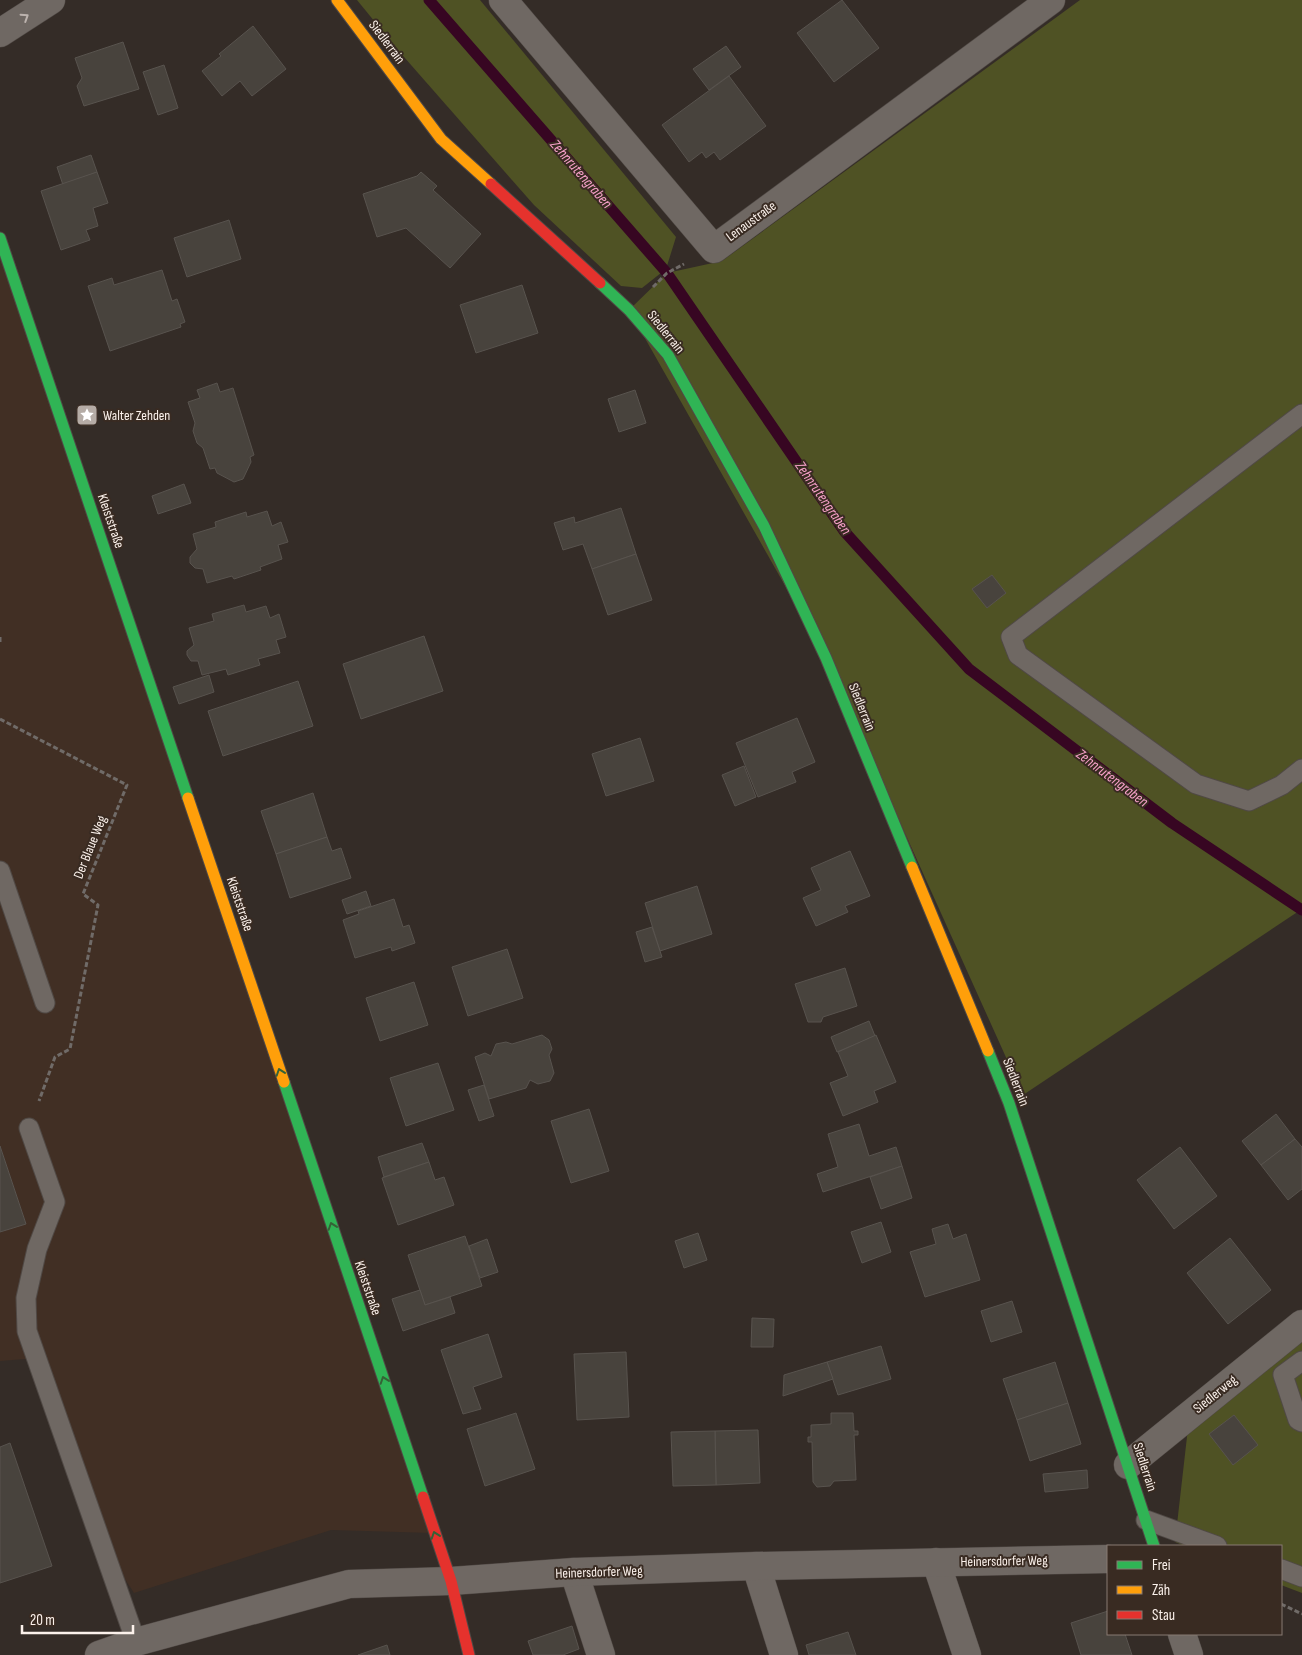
<svg xmlns="http://www.w3.org/2000/svg" width="1302" height="1655" viewBox="0 0 1302 1655" font-family="'Sofia Sans Condensed',sans-serif">
<style>
.built{fill:#412f24}
.green{fill:#4f5224}
.lines{fill:none;stroke-linecap:round;stroke-linejoin:round}
.stream{stroke:#370622;stroke-width:11}
.building{fill:#48433d;stroke:#58534e}
.lane-casing{stroke:#504945;stroke-width:21}
.street-casing{stroke:#504945;stroke-width:29}
.fast-casing{stroke:#504945;stroke-width:13}
.slow-casing{stroke:#504945;stroke-width:13}
.jam-casing{stroke:#504945;stroke-width:13}
.path{stroke:#706b68;stroke-width:3;stroke-dasharray:5 2.5;stroke-linecap:butt}
.lane{stroke:#6f6863;stroke-width:19}
.street{stroke:#6f6863;stroke-width:28}
.fast{stroke:#30b455;stroke-width:11}
.slow{stroke:#ff9f0a;stroke-width:11}
.jam{stroke:#e5322d;stroke-width:11}
.oneway{stroke:#bcb3ae}
.oneway2{stroke:#356236}
.labels{text-anchor:middle;dominant-baseline:central;stroke-width:4;stroke-linejoin:round;paint-order:stroke}
.street-label{font-size:14px;fill:#fbf1eb;stroke:#392b22}
.poi-label{font-size:14px;fill:#fbf1eb;stroke:#392b22;text-anchor:start}
.water-label{font-size:15px;font-style:italic;fill:#f7a1c9;stroke:#392b22}
</style>
<rect width="100%" height="100%" fill="#342c27"/>
<!-- built -->
<polygon class="built" points="0,236 433,1533 331,1530 134,1593 101,1542 38,1358 0,1361"/>
<!-- green -->
<g class="green">
<polygon points="357,0 480,0 676,237 666,269 642,288 621,286 534,205 397,49"/>
<polygon points="1080,0 1302,0 1302,909 1023,1095 826,658 629,310 667,273 722,261"/>
<polygon points="1302,1342 1302,1593 1281,1585 1281,1546 1185,1546 1175,1542 1188,1428"/>
</g>
<g class="lines">
<!-- stream -->
<polyline class="stream" points="429,0 667,273 844,531 969,669 1172,823 1302,910"/>
</g>
<!-- building -->
<g class="building">
<polygon points="842,0 879,48 834,82 797,33"/>
<polygon points="253,26 286,69 252,96 240,81 222,96 202,71 221,56 219,54"/>
<polygon points="123,42 139,89 84,106 77,86 82,78 75,58"/>
<polygon points="726,46 741,67 709,90 693,69"/>
<polygon points="164,65 178,108 158,115 143,72"/>
<polygon points="729,76 766,126 720,160 714,152 706,158 702,152 689,162 662,125"/>
<polygon points="91,155 97,172 63,185 57,167"/>
<polygon points="97,172 108,203 93,208 98,226 86,230 90,240 61,250 41,191"/>
<polygon points="421,172 437,186 433,190 481,234 450,268 406,228 377,237 363,194 417,176"/>
<polygon points="229,220 241,259 187,277 174,238"/>
<polygon points="162,270 172,301 177,299 185,322 180,324 181,327 110,351 88,286 112,278 114,285"/>
<polygon points="522,285 538,333 476,353 460,305"/>
<polygon points="217,383 220,392 233,388 254,455 250,457 251,462 243,479 234,482 217,473 215,468 210,469 203,448 197,443 193,431 195,423 188,402 200,398 197,390"/>
<polygon points="635,390 646,423 619,432 608,399"/>
<polygon points="184,484 191,503 158,514 152,496"/>
<polygon points="621,508 636,554 592,569 583,544 563,550 554,523 574,517 575,523"/>
<polygon points="267,511 272,526 281,522 288,542 278,545 282,559 260,567 261,570 234,579 232,576 207,583 203,569 195,568 190,563 190,557 197,549 193,534 216,527 215,522 246,512 247,517"/>
<polygon points="636,554 652,600 608,615 592,569"/>
<polygon points="992,575 1006,593 987,608 972,589"/>
<polygon points="244,605 246,612 266,606 270,618 279,614 286,637 276,640 280,653 258,659 260,665 228,675 226,669 202,675 198,661 191,661 187,655 187,651 194,645 189,628 214,621 212,614"/>
<polygon points="424,636 443,691 361,719 343,664"/>
<polygon points="209,675 214,692 179,704 173,687"/>
<polygon points="298,681 313,726 223,756 208,711"/>
<polygon points="797,718 815,762 792,772 796,782 758,797 736,743"/>
<polygon points="640,738 654,781 606,796 592,754"/>
<polygon points="744,766 756,797 735,806 722,775"/>
<polygon points="313,793 327,837 276,854 261,811"/>
<polygon points="327,837 332,851 341,848 351,878 290,898 276,854"/>
<polygon points="850,851 870,896 845,906 848,912 816,926 803,898 821,890 811,868"/>
<polygon points="697,886 712,934 660,951 645,903"/>
<polygon points="366,891 371,906 347,914 342,900"/>
<polygon points="394,899 403,927 409,925 415,943 392,951 391,947 355,958 343,920 359,914 358,911"/>
<polygon points="652,927 662,957 645,962 636,932"/>
<polygon points="507,949 523,998 468,1016 452,967"/>
<polygon points="845,968 857,1006 823,1017 821,1022 808,1022 795,984"/>
<polygon points="414,982 428,1025 380,1041 366,998"/>
<polygon points="869,1021 875,1036 837,1052 831,1037"/>
<polygon points="542,1035 549,1040 552,1049 549,1055 554,1073 550,1081 538,1084 530,1080 526,1088 489,1099 475,1057 485,1053 491,1056 496,1044 506,1042 512,1044"/>
<polygon points="876,1035 896,1082 874,1091 878,1102 843,1116 830,1083 848,1076 838,1052"/>
<polygon points="438,1063 454,1110 406,1126 390,1078"/>
<polygon points="484,1085 494,1116 479,1121 468,1090"/>
<polygon points="589,1109 609,1171 571,1183 551,1121"/>
<polygon points="1276,1114 1295,1139 1261,1165 1242,1141"/>
<polygon points="859,1124 869,1156 896,1147 902,1166 823,1192 817,1174 838,1167 828,1134"/>
<polygon points="1295,1139 1302,1147 1302,1189 1288,1200 1261,1165"/>
<polygon points="422,1143 429,1162 384,1177 378,1157"/>
<polygon points="0,1146 26,1224 0,1232"/>
<polygon points="1180,1147 1217,1196 1174,1229 1137,1180"/>
<polygon points="429,1162 435,1180 444,1177 454,1205 398,1225 382,1178"/>
<polygon points="902,1166 912,1198 881,1209 870,1177"/>
<polygon points="881,1222 891,1252 862,1263 851,1232"/>
<polygon points="948,1224 953,1239 966,1234 980,1280 925,1297 910,1252 936,1244 932,1229"/>
<polygon points="698,1233 707,1260 684,1268 675,1241"/>
<polygon points="465,1236 482,1286 425,1305 408,1255"/>
<polygon points="1230,1238 1271,1290 1228,1324 1187,1273"/>
<polygon points="487,1239 498,1272 480,1278 469,1246"/>
<polygon points="420,1290 425,1305 450,1297 455,1313 403,1331 392,1299"/>
<polygon points="1012,1301 1022,1332 991,1342 981,1311"/>
<polygon points="752,1318 774,1319 773,1347 751,1347"/>
<polygon points="488,1334 502,1377 473,1387 481,1409 463,1414 441,1350"/>
<polygon points="881,1346 891,1379 838,1395 827,1362"/>
<polygon points="626,1352 629,1417 577,1420 574,1354"/>
<polygon points="827,1362 833,1379 783,1396 784,1375"/>
<polygon points="1055,1362 1068,1403 1017,1420 1003,1379"/>
<polygon points="1068,1403 1081,1444 1030,1461 1017,1420"/>
<polygon points="516,1413 535,1469 485,1486 467,1429"/>
<polygon points="831,1413 853,1413 854,1431 858,1431 858,1435 854,1435 856,1480 834,1481 830,1486 817,1487 813,1482 812,1442 808,1442 808,1437 811,1437 811,1425 831,1424"/>
<polygon points="1234,1415 1258,1445 1233,1465 1209,1434"/>
<polygon points="758,1430 760,1483 716,1485 715,1431"/>
<polygon points="715,1431 716,1485 673,1486 671,1432"/>
<polygon points="10,1443 52,1566 0,1583 0,1447"/>
<polygon points="1087,1470 1088,1488 1045,1492 1043,1474"/>
<polygon points="1108,1611 1108,1634 1125,1634 1132,1655 1081,1655 1071,1623"/>
<polygon points="572,1626 579,1649 563,1655 533,1655 528,1641"/>
<polygon points="848,1632 856,1655 809,1655 806,1645"/>
<polygon points="387,1645 390,1655 358,1655"/>
</g>
<g class="lines">
<!-- lane casing -->
<g class="lane-casing">
<g id="lane">
<polyline points="1302,414 1011,637 1018,655 1196,784 1249,801 1282,785 1302,769"/>
<polyline points="0,871 45,1003"/>
<polyline points="29,1128 55,1202 37,1249 26,1298 27,1331 136,1642"/>
<polyline points="1302,1361 1283,1375 1298,1420 1302,1422"/>
<polyline points="1146,1520 1217,1546"/>
<polyline points="1281,1569 1302,1577"/>
</g>
</g>
<!-- street casing -->
<g class="street-casing">
<g id="street">
<polyline points="503,0 714,249 1051,0"/>
<polyline points="0,33 51,0"/>
<polyline points="1128,1465 1302,1324"/>
<polyline points="936,1562 967,1655"/>
<polyline points="756,1566 784,1655"/>
<polyline points="574,1572 601,1655"/>
<polyline points="1182,1634 1189,1655"/>
<polyline points="99,1655 136,1642 349,1584 451,1581 574,1572 756,1566 1108,1559"/>
</g>
</g>
<!-- fast casing -->
<g class="fast-casing">
<g id="fast">
<polyline points="0,238 188,798"/>
<polyline points="600,283 629,310 668,355 764,526 826,658 912,867"/>
<polyline points="988,1051 1009,1103 1154,1546"/>
<polyline points="284,1082 423,1497"/>
</g>
</g>
<!-- slow casing -->
<g class="slow-casing">
<g id="slow">
<polyline points="337,0 441,139 491,184"/>
<polyline points="188,798 284,1082"/>
<polyline points="912,867 988,1051"/>
</g>
</g>
<!-- jam casing -->
<g class="jam-casing">
<g id="jam">
<polyline points="491,184 600,283"/>
<polyline points="423,1497 451,1581 469,1655"/>
</g>
</g>
<!-- path -->
<g class="path">
<polyline points="653,287 667,273 684,264"/>
<polyline points="0,637 0,644"/>
<polyline points="0,719 127,785 83,894 98,905 70,1049 55,1057 39,1101"/>
<polyline points="1281,1604 1302,1614"/>
</g>
<!-- lane -->
<use href="#lane" class="lane"/>
<!-- street -->
<use href="#street" class="street"/>
<!-- fast -->
<use href="#fast" class="fast"/>
<!-- slow -->
<use href="#slow" class="slow"/>
<!-- jam -->
<use href="#jam" class="jam"/>
</g>
<!-- one-way arrows -->
<defs><path id="oneway-chevron" d="M-2-3.5L2.5 0L-2 3.5" fill="none" stroke-width="1.6" stroke-linecap="round" stroke-linejoin="round" transform="scale(1.25)"/></defs>
<use class="oneway" href="#oneway-chevron" transform="translate(25 17) rotate(-33)"/>
<g class="oneway2">
<use href="#oneway-chevron" transform="translate(280 1072) rotate(-109)"/>
<use href="#oneway-chevron" transform="translate(332 1226) rotate(-109)"/>
<use href="#oneway-chevron" transform="translate(384 1380) rotate(-109)"/>
<use href="#oneway-chevron" transform="translate(435 1535) rotate(-109)"/>
</g>
<!-- icons -->
<defs>
<g id="sight-square" transform="scale(1.125)"><rect x="-9" y="-9" width="18" height="18" rx="4" fill="#b5aca6" stroke="#392b22"/><path d="M0-6L1.8-2.2L6-1.7L2.9 1.2L3.7 5.4L0 3.3L-3.7 5.4L-2.9 1.2L-6-1.7L-1.8-2.2Z" fill="#fff"/></g>
</defs>
<g fill-rule="evenodd">
<use href="#sight-square" x="87" y="415"/>
</g>
<g class="labels">
<!-- street labels -->
<g class="street-label">
<text transform="translate(387 42) rotate(53)">Siedlerrain</text>
<text transform="translate(751 221) rotate(-36)">Lenaustraße</text>
<text transform="translate(666 332) rotate(51)">Siedlerrain</text>
<text transform="translate(111 521) rotate(71)">Kleiststraße</text>
<text transform="translate(862 707) rotate(68)">Siedlerrain</text>
<text transform="translate(90 847) rotate(-68)">Der Blaue Weg</text>
<text transform="translate(240 904) rotate(71)">Kleiststraße</text>
<text transform="translate(1016 1082) rotate(69)">Siedlerrain</text>
<text transform="translate(368 1288) rotate(71)">Kleiststraße</text>
<text transform="translate(1215 1394) rotate(-39)">Siedlerweg</text>
<text transform="translate(1145 1467) rotate(72)">Siedlerrain</text>
<text transform="translate(1004 1561) rotate(-1)">Heinersdorfer Weg</text>
<text transform="translate(599 1572) rotate(-2)">Heinersdorfer Weg</text>
</g>
<!-- poi labels -->
<g class="poi-label">
<text x="103" y="415">Walter Zehden</text>
</g>
<!-- water labels -->
<g class="water-label">
<text transform="translate(581 174) rotate(49)">Zehnrutengraben</text>
<text transform="translate(823 498) rotate(55)">Zehnrutengraben</text>
<text transform="translate(1112 778) rotate(37)">Zehnrutengraben</text>
</g>
</g>
<!-- legend -->
<rect x="1107" y="1545" width="175" height="90" fill="#392b22" stroke="#877a72"/>
<rect x="1117" y="1561" width="25" height="8" fill="#30b455" stroke="#877a72"/>
<text x="1152" y="1570" font-size="15" fill="#fbf1eb">Frei</text>
<rect x="1117" y="1586" width="25" height="8" fill="#ff9f0a" stroke="#877a72"/>
<text x="1152" y="1595" font-size="15" fill="#fbf1eb">Zäh</text>
<rect x="1117" y="1611" width="25" height="8" fill="#e5322d" stroke="#877a72"/>
<text x="1152" y="1620" font-size="15" fill="#fbf1eb">Stau</text>
<!-- scale -->
<path d="M22 1625v8h111v-8" fill="none" stroke="#fbf1eb" stroke-width="2.5"/>
<text x="30" y="1625" font-size="15" fill="#fbf1eb" stroke="#392b22" stroke-width="4" paint-order="stroke">20 m</text>
</svg>
